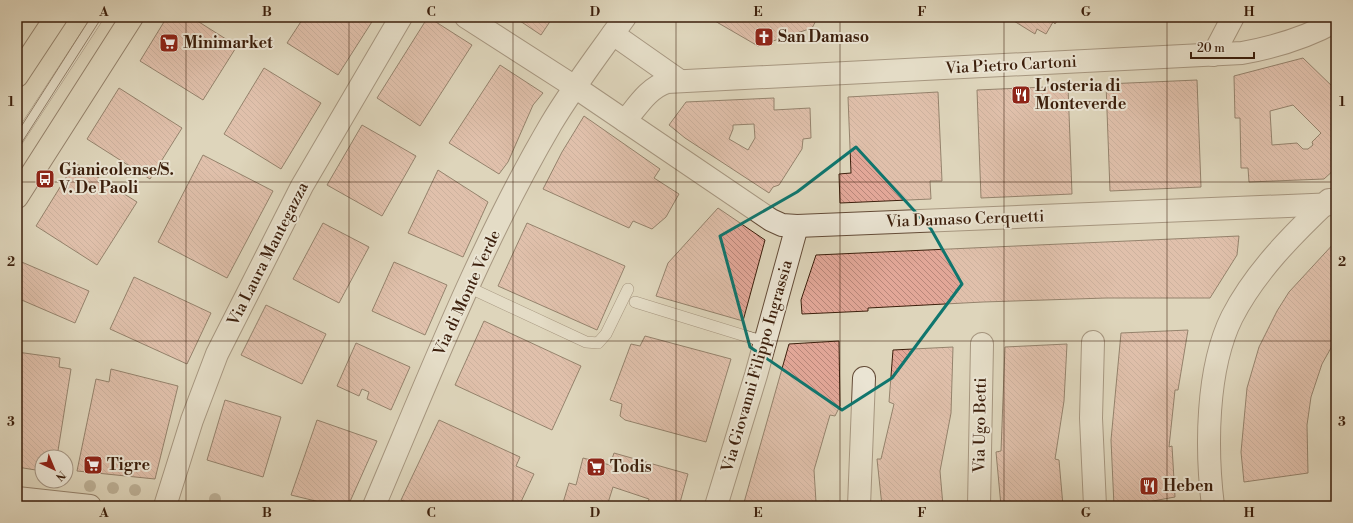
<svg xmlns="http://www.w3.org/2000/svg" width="1353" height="523" viewBox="0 0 1353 523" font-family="'Libre Bodoni',serif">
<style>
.building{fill:url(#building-back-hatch);stroke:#3c1f0c;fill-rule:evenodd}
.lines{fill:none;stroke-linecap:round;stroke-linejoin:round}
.lane-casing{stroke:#644c38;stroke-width:12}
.street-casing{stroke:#644c38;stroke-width:24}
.secondary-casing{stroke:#3c1f0c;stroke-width:24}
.primary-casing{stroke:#3c1f0c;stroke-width:24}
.lane{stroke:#eae4d3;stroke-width:11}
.street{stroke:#eae4d3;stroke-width:22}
.secondary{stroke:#eae4d3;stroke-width:22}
.primary{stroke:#ded5bb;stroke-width:22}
.tram{stroke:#3c1f0c;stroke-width:1}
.tree{fill:#96866c}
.marked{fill:none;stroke:#0f766e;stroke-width:3;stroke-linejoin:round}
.grid{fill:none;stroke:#3c1f0c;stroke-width:1;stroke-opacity:0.55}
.labels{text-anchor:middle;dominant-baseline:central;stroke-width:4;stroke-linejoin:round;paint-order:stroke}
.poi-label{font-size:16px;font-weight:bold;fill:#3c1f0c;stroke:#eae4d3;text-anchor:start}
.street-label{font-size:16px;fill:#3c1f0c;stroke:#eae4d3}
.neatline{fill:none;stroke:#3c1f0c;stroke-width:1.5}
.grid-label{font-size:13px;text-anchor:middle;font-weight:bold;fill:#3c1f0c}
</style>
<defs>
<pattern id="building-back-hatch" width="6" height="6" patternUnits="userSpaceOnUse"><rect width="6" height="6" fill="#e2a798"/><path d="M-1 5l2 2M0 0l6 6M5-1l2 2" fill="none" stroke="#b8877a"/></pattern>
</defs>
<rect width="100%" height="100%" fill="#ded5bb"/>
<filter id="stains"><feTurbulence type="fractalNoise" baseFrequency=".005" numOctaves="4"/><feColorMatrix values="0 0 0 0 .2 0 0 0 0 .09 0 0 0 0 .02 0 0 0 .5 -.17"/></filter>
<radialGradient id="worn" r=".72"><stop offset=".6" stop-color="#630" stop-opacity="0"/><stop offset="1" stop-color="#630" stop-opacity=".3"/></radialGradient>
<!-- building -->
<g class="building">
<polygon points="167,17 191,17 237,46 203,100 140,61"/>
<polygon points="304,17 375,17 338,75 287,43"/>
<polygon points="428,17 472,45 420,126 377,98"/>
<polygon points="514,17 553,17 541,35"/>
<polygon points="708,17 818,17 812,28 758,46"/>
<polygon points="1009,17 1060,17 1055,24 1053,22 1046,34 1037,29 1035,34 1009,18"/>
<path d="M1303,58l33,32v78l-12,11 -75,3 -1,-14h-7l-1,-50h-5l-1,-42zM1293,105l28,28 -9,9 1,3 -5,4h-5l-6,-6 -25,2 -2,-34z"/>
<polygon points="500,65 543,93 533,105 508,162 499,174 449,143"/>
<polygon points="264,68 321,103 281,169 224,134"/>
<polygon points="1197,80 1201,187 1110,191 1106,84"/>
<polygon points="1068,86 1072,194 981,198 977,90"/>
<polygon points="119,88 182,128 150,179 87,139"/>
<polygon points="938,92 942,181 930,181 931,199 840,203 839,174 851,173 848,97"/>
<path d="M774,98v12l36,-2 1,30 -8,1 -1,10 -23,36 -6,2 -4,6 -84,-55 -16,-13 17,-23zM754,124l1,14 -7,12 -19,-11 4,-10v-4z"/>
<polygon points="584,116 660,169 654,178 679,194 666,217 652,229 633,221 629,228 543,189 562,152"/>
<polygon points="362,125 416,156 382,216 327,185"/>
<polygon points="203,155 273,191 227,278 158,242"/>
<polygon points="75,163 137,202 97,265 36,226"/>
<polygon points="438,170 488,202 463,257 408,233"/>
<polygon points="718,208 765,240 743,321 656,296 668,263"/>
<polygon points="323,223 369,247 339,303 293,279"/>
<polygon points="527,223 625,266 597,330 498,286"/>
<polygon points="1239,236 1237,255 1210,298 1106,298 983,302 868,308 868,311 802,314 801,300 816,255"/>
<polygon points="1336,241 1336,339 1322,364 1311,397 1307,425 1308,473 1244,482 1241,452 1247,388 1259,347 1277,311 1289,292"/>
<polygon points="17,260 89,291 75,323 17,298"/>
<polygon points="394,262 447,285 425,335 372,311"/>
<polygon points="134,277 211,313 187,364 110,329"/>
<polygon points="266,305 326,334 302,384 241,355"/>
<polygon points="484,321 581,366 552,430 455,385"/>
<polygon points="1188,330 1178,390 1175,390 1169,447 1172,446 1175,497 1125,506 1114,506 1111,440 1121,333"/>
<polygon points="645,336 731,359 706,442 625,420 620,416 622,404 610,400 631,344 640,346"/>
<polygon points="839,341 840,406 835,416 830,415 814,470 816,502 829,501 829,506 743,506 789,344"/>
<polygon points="356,343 410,367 391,410 367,399 369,392 362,389 359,396 337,386"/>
<polygon points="1067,344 1064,401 1055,459 1059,460 1063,506 1001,506 996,452 1001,451 1005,347"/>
<polygon points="953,347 951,413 940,471 943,506 882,506 877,459 881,459 894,404 889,402 893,350"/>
<polygon points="17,352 60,358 59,367 71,369 57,457 42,457 42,471 17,467"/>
<polygon points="111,369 178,386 155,479 77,471 96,379 109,382"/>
<polygon points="225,400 281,417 263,477 207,460"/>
<polygon points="317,420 377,441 348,506 336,506 291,495"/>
<polygon points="439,420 520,457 516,466 534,474 519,506 416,506 401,500"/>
<polygon points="614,453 688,474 679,506 647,506 649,499 613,487 607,506 562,506 569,483 576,485 583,458 610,465"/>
</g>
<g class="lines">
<!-- lane casing -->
<g class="lane-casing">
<g id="lane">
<polyline points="17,141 98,17"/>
<polyline points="468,287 586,342 598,343 606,334 628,289"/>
<polyline points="635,302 765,342"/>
</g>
</g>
<!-- street casing -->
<g class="street-casing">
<g id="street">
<polyline points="466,17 575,87 771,220 782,225 797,226 1336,204"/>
<polyline points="613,34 680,81"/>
<polyline points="1213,55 1233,17"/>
<path d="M625,121c12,-14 23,-33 42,-39l575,-29c33,-6 64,-15 94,-32"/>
<polyline points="1093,342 1091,418 1095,506"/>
<polyline points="165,506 192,420 217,354 302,186 401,17"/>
<path d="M374,506c55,-129 106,-261 177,-382 22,-37 49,-72 74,-107"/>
<polyline points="716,506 756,375 797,226"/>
<polyline points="859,506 864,378"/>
<polyline points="979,506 982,344"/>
<path d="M1213,506c-7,-56 -7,-137 19,-189 23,-45 61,-83 97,-117"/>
</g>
</g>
<!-- secondary casing -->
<g class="secondary-casing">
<polyline id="secondary" points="17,498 90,506"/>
</g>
<!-- primary casing -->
<g class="primary-casing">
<g id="primary">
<polyline points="17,76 56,17"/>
<polyline points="17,197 132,17"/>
</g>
</g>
<!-- lane -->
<use href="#lane" class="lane"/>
<!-- street -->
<use href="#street" class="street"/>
<!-- secondary -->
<use href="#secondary" class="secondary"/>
<!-- primary -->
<use href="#primary" class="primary"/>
<!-- tram -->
<g class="tram">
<polyline points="17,133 91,17"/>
<polyline points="17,150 102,17"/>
</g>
</g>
<!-- trees -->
<g class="tree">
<circle cx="90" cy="486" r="6"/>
<circle cx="113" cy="488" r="6"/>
<circle cx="135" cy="490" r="6"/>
<circle cx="215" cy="499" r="6"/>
</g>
<!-- marked area -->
<path d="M0 0H1353V523H0ZM856,147l75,82 31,55 -70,94 -50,32 -92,-63 -30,-111 77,-44z" fill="#ded5bb" fill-opacity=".55" fill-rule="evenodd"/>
<path class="marked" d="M856,147l75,82 31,55 -70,94 -50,32 -92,-63 -30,-111 77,-44z"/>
<!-- grid -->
<path class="grid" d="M186,17v489M349,17v489M513,17v489M676,17v489M840,17v489M1004,17v489M1167,17v489M17,182h1319M17,341h1319"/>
<!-- icons -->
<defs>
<g id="church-square" transform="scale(1)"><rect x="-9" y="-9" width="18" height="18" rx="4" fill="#8f2418" stroke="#eae4d3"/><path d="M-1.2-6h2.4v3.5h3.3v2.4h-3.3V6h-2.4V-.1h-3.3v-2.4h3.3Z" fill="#fff"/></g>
<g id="supermarket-square" transform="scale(1)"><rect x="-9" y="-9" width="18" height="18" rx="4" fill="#8f2418" stroke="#eae4d3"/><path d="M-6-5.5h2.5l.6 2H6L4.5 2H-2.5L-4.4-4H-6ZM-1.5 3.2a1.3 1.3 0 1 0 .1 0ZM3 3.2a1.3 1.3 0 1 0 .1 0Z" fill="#fff"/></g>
<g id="restaurant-square" transform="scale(1)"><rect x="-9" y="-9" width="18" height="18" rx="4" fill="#8f2418" stroke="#eae4d3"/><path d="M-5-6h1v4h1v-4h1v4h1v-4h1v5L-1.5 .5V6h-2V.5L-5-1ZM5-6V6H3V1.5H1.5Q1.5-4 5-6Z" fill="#fff"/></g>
<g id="bus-square" transform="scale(1)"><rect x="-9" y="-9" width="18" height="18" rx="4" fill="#8f2418" stroke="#eae4d3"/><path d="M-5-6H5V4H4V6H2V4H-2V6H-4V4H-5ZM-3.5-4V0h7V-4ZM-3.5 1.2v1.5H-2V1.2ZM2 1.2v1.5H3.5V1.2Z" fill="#fff"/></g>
</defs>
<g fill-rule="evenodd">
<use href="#church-square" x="764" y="37"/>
<use href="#supermarket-square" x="169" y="43"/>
<use href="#restaurant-square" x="1021" y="95"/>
<use href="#bus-square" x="45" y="179"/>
<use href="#supermarket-square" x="93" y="465"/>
<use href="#supermarket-square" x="596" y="467"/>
<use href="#restaurant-square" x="1149" y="486"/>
</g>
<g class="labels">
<!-- poi labels -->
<g class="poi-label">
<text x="778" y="37">San Damaso</text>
<text x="183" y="43">Minimarket</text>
<text x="1035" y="86">L'osteria di<tspan x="1035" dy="18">Monteverde</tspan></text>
<text x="59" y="170">Gianicolense/S.<tspan x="59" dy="18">V. De Paoli</tspan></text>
<text x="107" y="465">Tigre</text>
<text x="610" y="467">Todis</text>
<text x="1163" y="486">Heben</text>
</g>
<!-- street labels -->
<g class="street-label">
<text transform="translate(1011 65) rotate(-3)">Via Pietro Cartoni</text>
<text transform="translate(965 219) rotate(-2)">Via Damaso Cerquetti</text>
<text transform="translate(268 254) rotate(-63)">Via Laura Mantegazza</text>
<text transform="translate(467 293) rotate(-65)">Via di Monte Verde</text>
<text transform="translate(757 366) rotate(-74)">Via Giovanni Filippo Ingrassia</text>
<text transform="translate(980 425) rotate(-89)">Via Ugo Betti</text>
</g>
</g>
<!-- margin -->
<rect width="1353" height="523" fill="none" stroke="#ded5bb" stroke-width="44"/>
<!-- north arrow -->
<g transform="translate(54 469) rotate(136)"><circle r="19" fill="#eae4d3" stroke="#a49583"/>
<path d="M0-3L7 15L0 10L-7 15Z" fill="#8f2418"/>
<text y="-6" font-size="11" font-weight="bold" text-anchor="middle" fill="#3c1f0c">N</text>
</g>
<!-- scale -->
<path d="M1191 52v6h63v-6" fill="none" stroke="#3c1f0c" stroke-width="2"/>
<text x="1197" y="52" font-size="12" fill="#3c1f0c" stroke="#eae4d3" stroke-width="3" paint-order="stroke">20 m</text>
<rect x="22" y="22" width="1309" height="479" class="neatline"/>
<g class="grid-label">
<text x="104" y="16">A</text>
<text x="267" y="16">B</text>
<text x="431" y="16">C</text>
<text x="595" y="16">D</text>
<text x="758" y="16">E</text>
<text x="922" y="16">F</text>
<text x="1086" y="16">G</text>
<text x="1249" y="16">H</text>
<text x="11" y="106">1</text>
<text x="1342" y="106">1</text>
<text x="11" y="266">2</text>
<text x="1342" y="266">2</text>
<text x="11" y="426">3</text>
<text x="1342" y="426">3</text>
<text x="104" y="517">A</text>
<text x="267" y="517">B</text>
<text x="431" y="517">C</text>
<text x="595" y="517">D</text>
<text x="758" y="517">E</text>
<text x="922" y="517">F</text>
<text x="1086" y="517">G</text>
<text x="1249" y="517">H</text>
</g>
<rect width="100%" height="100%" filter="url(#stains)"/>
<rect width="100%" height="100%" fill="url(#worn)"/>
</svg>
